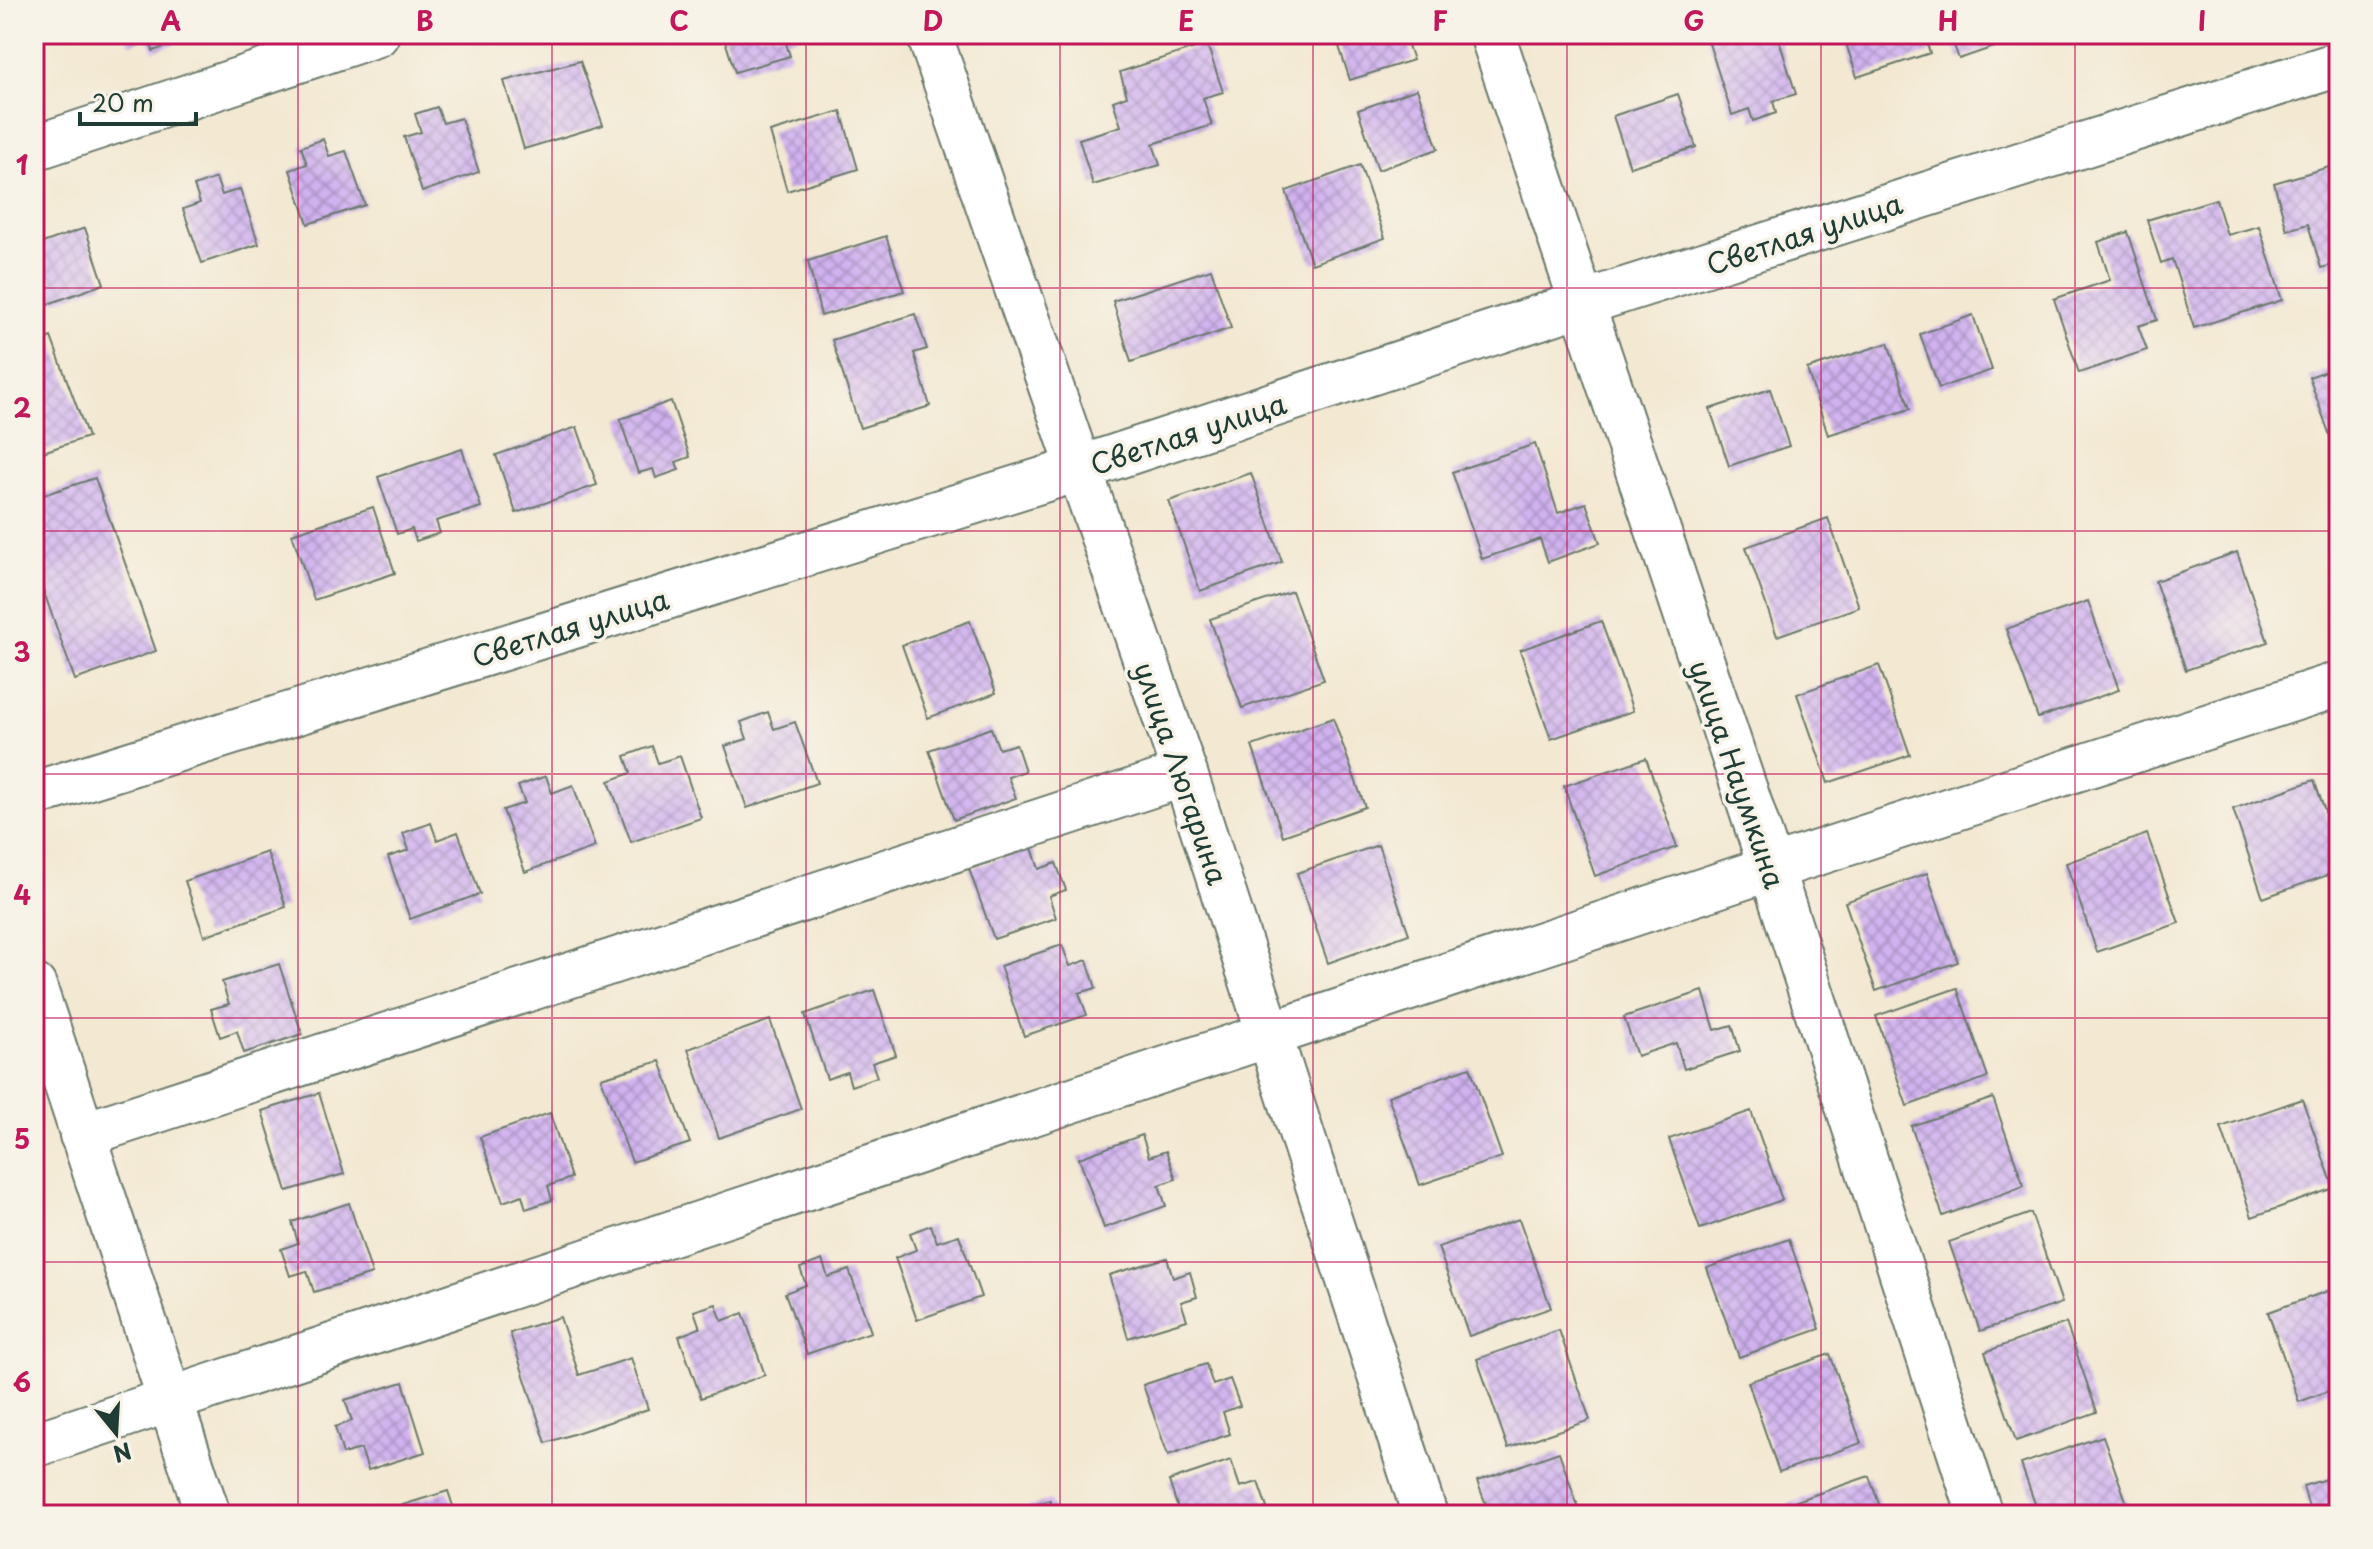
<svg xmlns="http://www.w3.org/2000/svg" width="2373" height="1549" viewBox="0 0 2373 1549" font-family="'Playpen Sans',sans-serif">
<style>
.building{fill:url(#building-cross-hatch)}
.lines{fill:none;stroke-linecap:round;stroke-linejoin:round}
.minor-casing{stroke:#69796b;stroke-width:48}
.minor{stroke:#fff;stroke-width:44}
.grid{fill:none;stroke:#c2185b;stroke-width:2;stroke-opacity:0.55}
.labels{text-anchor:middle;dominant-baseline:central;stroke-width:7;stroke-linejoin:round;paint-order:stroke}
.street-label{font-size:28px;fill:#1f3d34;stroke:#f7f3e8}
.neatline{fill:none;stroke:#c2185b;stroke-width:3}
.grid-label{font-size:26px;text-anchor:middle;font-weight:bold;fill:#c2185b}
</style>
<defs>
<pattern id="building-cross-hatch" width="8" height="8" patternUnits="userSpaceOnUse" patternTransform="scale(2)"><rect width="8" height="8" fill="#d1b2f0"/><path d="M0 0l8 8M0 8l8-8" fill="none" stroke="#a992c3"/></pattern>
</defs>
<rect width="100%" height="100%" fill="#f7f3e8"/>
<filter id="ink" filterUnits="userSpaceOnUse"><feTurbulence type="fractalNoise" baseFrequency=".0125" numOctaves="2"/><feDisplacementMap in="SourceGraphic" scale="16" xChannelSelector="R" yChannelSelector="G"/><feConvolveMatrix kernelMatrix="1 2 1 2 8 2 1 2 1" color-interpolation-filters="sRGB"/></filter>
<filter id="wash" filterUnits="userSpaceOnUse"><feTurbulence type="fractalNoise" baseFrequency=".006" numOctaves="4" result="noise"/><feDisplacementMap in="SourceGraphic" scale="32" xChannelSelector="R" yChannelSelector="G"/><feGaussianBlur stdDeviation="1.8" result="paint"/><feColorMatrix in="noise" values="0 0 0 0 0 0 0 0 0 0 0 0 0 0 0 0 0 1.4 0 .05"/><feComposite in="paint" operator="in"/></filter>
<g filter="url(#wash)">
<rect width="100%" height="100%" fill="#f3e8d2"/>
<g id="blocks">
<!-- building -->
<g class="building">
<polygon points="126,34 176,34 179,42 153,51 149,38 130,44"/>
<polygon points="723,34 797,34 797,37 785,40 790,56 735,72"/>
<polygon points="1335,34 1404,34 1413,60 1350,80"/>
<polygon points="1706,34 1777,34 1796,94 1773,101 1776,113 1753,121 1749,109 1732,115"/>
<polygon points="1843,34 1924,34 1930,53 1857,77"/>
<polygon points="1950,34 2029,34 2029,35 1959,59"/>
<polygon points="1207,44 1223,92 1203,98 1212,125 1153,144 1160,165 1093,185 1079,139 1121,126 1113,101 1127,96 1120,72"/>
<polygon points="580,61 603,125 524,149 504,81"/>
<polygon points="34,68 43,93 34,96"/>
<polygon points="1417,89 1438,149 1378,170 1358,110"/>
<polygon points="1678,94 1696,147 1630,167 1613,116"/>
<polygon points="437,107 443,123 461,118 479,172 422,192 404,137 421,132 415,114"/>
<polygon points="841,111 858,169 787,191 770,132"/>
<polygon points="323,139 329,156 346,151 365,205 308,224 290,170 307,164 301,147"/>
<polygon points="2339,164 2339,263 2321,268 2308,224 2287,230 2274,183"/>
<polygon points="1360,165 1385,238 1312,264 1286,191"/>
<polygon points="216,178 222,195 240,189 259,244 202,263 183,209 200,203 194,186"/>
<polygon points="2216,199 2227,235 2259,226 2282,300 2194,328 2172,259 2161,263 2147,220"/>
<polygon points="85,228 104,284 34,309 34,246"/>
<polygon points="2128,232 2157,320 2138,326 2147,350 2079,373 2054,299 2110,280 2098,242"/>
<polygon points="886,236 904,291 821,316 808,261"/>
<polygon points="1211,269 1231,328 1131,362 1113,301"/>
<polygon points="915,314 927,349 914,353 930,406 860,428 832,340"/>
<polygon points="1973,315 1992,370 1939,388 1920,334"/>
<polygon points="51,337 88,437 34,455 34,343"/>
<polygon points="1888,343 1910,409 1828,435 1807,369"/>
<polygon points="2339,366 2339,461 2309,377"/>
<polygon points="1770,389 1789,446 1729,466 1710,409"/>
<polygon points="671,401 690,457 676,462 679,470 656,478 653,469 638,473 620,419"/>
<polygon points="577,427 597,485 516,513 496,455"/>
<polygon points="1535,444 1558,513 1586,503 1600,543 1548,562 1540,539 1482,559 1452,472"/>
<polygon points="462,449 481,507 436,521 440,533 416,541 412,529 397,534 378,477"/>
<polygon points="1251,473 1282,562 1200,591 1169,501"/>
<polygon points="95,478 156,651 75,680 34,564 34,498"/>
<polygon points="373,507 395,573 314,600 292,534"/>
<polygon points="1828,518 1859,607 1777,636 1746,547"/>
<polygon points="2237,552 2268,642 2186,670 2155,581"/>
<polygon points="1292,591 1324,680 1242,708 1210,619"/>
<polygon points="2088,601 2119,690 2038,718 2006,629"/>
<polygon points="970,621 996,693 928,718 902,645"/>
<polygon points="1601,621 1633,711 1551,739 1520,650"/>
<polygon points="1879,665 1910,755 1828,783 1797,694"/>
<polygon points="768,712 774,729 795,722 817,783 747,808 725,746 747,739 741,722"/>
<polygon points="1333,718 1365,807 1283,836 1252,746"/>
<polygon points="991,728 999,749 1016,744 1025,771 1008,777 1016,798 954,820 929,750"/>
<polygon points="652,746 658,763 680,756 701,818 631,842 609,781 631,773 625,756"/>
<polygon points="1646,758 1677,847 1595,876 1564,786"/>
<polygon points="546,776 552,793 573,785 595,847 525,872 503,810 525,803 518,786"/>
<polygon points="2314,780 2339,851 2339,871 2263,898 2233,809"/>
<polygon points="431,823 437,840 458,832 480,894 410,919 388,857 409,850 403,833"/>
<polygon points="2147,834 2179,923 2097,952 2066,863"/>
<polygon points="1378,845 1409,934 1328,963 1297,873"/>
<polygon points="1032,848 1039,869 1056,863 1066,890 1049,896 1056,918 994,939 969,869"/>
<polygon points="267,852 286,907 204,936 185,881"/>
<polygon points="1927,873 1958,962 1876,991 1845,902"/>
<polygon points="1062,945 1070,966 1087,960 1096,988 1079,993 1087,1015 1024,1036 1000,966"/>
<polygon points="279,964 302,1034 244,1053 237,1031 220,1037 211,1009 229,1004 222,982"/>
<polygon points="1957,988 1988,1077 1907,1106 1876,1016"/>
<polygon points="874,990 896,1055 872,1063 877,1077 851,1086 847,1072 827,1079 805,1014"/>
<polygon points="1703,991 1715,1030 1732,1025 1740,1051 1684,1069 1676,1043 1637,1056 1624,1017"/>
<polygon points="770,1020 801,1109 719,1138 688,1049"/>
<polygon points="660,1061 690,1143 632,1162 601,1078"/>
<polygon points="1470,1067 1502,1157 1420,1185 1388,1096"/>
<polygon points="319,1093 344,1174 287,1191 262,1111"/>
<polygon points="1993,1098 2024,1186 1943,1216 1911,1126"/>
<polygon points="2302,1099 2334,1188 2252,1217 2221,1127"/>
<polygon points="1751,1111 1782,1200 1700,1229 1669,1139"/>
<polygon points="550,1113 571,1178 548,1186 552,1200 526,1209 522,1195 503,1202 480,1137"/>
<polygon points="1142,1135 1149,1157 1166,1151 1176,1179 1159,1185 1166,1206 1104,1228 1079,1158"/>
<polygon points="349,1203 372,1274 314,1292 307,1271 290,1276 281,1249 298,1243 292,1222"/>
<polygon points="2031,1213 2062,1303 1980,1331 1949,1242"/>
<polygon points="1519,1219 1551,1308 1469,1336 1438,1247"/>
<polygon points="931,1225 937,1242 959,1235 981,1297 917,1320 895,1258 916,1250 910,1233"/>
<polygon points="1789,1239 1820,1329 1739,1357 1707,1268"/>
<polygon points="1167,1258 1173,1278 1190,1272 1197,1297 1181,1302 1187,1320 1128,1338 1109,1275"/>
<polygon points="822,1260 828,1277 849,1270 871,1332 807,1354 785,1293 806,1285 800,1268"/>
<polygon points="2339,1287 2339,1387 2299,1402 2268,1312"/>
<polygon points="716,1304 722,1321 743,1313 765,1375 701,1398 679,1336 700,1328 694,1311"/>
<polygon points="560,1317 579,1375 631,1358 648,1409 546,1443 510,1333"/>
<polygon points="2066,1323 2097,1412 2016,1441 1985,1352"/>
<polygon points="1559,1330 1590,1420 1508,1448 1477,1359"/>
<polygon points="1830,1354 1861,1443 1779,1472 1748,1382"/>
<polygon points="1206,1364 1213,1385 1230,1379 1240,1406 1223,1412 1230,1434 1168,1455 1143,1385"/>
<polygon points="403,1382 425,1452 368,1470 361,1449 343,1454 335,1427 352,1421 345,1400"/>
<polygon points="2103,1436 2131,1515 2039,1515 2021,1464"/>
<polygon points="1559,1452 1581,1515 1490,1515 1477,1481"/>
<polygon points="1231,1460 1240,1487 1258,1482 1267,1508 1250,1515 1180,1515 1169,1481"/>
<polygon points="2339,1475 2339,1515 2311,1515 2303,1486"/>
<polygon points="1869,1476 1883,1515 1791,1515 1788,1504"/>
<polygon points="448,1491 456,1515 392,1515 390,1509"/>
<polygon points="1050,1500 1055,1515 1008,1515 1008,1514"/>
</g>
</g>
</g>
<g filter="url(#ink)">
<use href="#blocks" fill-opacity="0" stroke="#69796b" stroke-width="2"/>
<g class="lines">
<!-- minor casing -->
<g class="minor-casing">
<g id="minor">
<polyline points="929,34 1185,774 1425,1515"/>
<polyline points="1492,34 1771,868 1980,1515"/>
<polyline points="34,148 377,34"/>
<polyline points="34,794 1078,469 1580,304 2339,64"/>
<polyline points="34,986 208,1515"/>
<polyline points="82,1135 1185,774"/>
<polyline points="34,1445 1771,868 2339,684"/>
</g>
</g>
<!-- minor -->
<use href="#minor" class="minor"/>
</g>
</g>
<!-- grid -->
<path class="grid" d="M298,34v1481M552,34v1481M806,34v1481M1060,34v1481M1313,34v1481M1567,34v1481M1821,34v1481M2075,34v1481M34,288h2305M34,531h2305M34,774h2305M34,1018h2305M34,1262h2305"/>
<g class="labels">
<!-- street labels -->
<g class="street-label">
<text transform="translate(1804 233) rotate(-18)">Светлая улица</text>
<text transform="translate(1188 433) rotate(-18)">Светлая улица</text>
<text transform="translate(570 627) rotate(-17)">Светлая улица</text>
<text transform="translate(1182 773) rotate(71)">улица Люгарина</text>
<text transform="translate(1738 774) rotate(71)">улица Наумкина</text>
</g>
</g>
<!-- margin -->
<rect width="2373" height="1549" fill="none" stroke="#f7f3e8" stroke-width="88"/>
<!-- north arrow -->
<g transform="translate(116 1433) rotate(162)" stroke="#f7f3e8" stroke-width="6" paint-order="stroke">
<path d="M0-6L14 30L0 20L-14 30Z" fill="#1f3d34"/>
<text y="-12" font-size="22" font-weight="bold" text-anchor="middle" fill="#1f3d34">N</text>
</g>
<!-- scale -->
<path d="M80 112v12h116v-12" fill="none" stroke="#1f3d34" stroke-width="4"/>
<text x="92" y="112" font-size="24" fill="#1f3d34" stroke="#f7f3e8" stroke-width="6" paint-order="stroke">20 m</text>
<rect x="44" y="44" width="2285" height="1461" class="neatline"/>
<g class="grid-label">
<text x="171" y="31">A</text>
<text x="425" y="31">B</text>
<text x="679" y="31">C</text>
<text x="933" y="31">D</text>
<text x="1186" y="31">E</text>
<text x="1440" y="31">F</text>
<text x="1694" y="31">G</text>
<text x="1948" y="31">H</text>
<text x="2202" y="31">I</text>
<text x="22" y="175">1</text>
<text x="22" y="418">2</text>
<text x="22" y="662">3</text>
<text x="22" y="905">4</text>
<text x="22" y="1149">5</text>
<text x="22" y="1392">6</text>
</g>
</svg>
